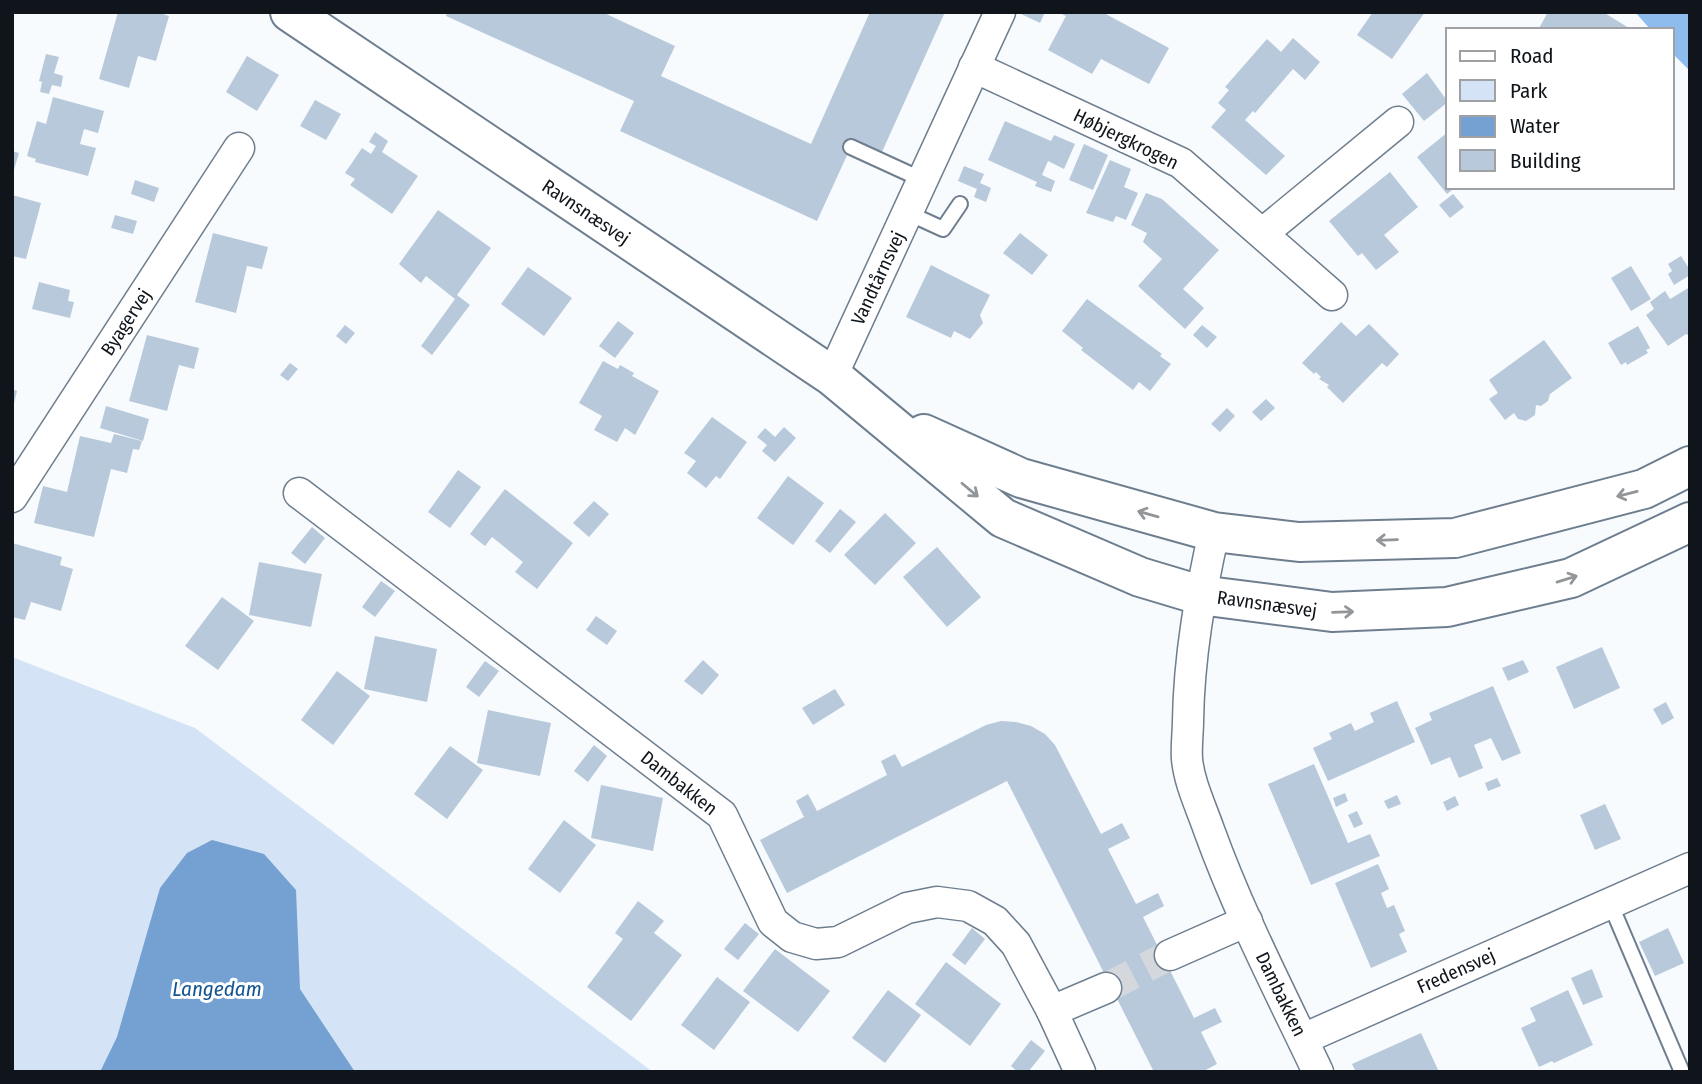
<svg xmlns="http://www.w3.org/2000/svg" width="1702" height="1084" viewBox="0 0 1702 1084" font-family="'Fira Sans Condensed',sans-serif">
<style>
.green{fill:#d4e4f6}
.forest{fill:#8ebced}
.water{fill:#74a1d1}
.building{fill:#b8c9db}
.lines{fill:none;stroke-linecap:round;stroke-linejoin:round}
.street-tunnel{stroke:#d4d8dc;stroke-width:30;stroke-dasharray:30 15;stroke-linecap:butt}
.lane-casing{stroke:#6e7e8e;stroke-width:18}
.street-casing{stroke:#6e7e8e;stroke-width:33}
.secondary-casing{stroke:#6e7e8e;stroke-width:42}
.lane{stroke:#fff;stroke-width:14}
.street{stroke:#fff;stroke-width:30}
.secondary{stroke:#fff;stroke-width:38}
.oneway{stroke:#939698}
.labels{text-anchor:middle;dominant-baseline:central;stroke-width:6;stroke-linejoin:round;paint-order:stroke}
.street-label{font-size:19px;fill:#0f151b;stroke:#fff}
.water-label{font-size:21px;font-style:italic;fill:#135590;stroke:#fff}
</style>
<rect width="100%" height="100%" fill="#f7fbfe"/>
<!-- green -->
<polygon class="green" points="12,657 195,728 653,1072 12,1072"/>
<!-- forest -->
<polygon class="forest" points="1635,12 1690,12 1690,71 1672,53 1672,30 1651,30"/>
<!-- water -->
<polygon class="water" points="212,840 264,854 296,890 300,989 355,1072 100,1072 117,1037 160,888 187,853"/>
<!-- building -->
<g class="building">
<polygon points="118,12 157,12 169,16 156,61 138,56 129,88 99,79"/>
<polygon points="447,12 602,12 675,46 661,76 811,144 870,12 945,12 882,152 854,140 817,221 620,131 634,101 446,16"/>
<polygon points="1022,12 1045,12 1040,23 1021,14"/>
<polygon points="1057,12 1102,12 1169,48 1149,84 1101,59 1092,74 1048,50 1066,16"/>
<polygon points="1373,12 1425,12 1392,59 1357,35"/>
<polygon points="1548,12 1603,12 1629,28 1628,30 1538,30"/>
<polygon points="1293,38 1320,62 1305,80 1293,69 1255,113 1253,111 1245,120 1285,156 1266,175 1211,127 1226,110 1218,103 1229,90 1225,87 1267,39 1281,52"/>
<polygon points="46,54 59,57 54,73 63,76 61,87 52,85 49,94 40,92 42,82 39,81"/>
<polygon points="247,56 279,75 257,111 226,92"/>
<polygon points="1427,73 1448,102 1424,121 1402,94"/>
<polygon points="53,97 104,111 98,133 84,129 80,144 96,148 88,176 35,162 36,159 27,156 37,121 46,124"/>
<polygon points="315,100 341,114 326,140 300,126"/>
<polygon points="1005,121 1051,141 1054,135 1075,144 1064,169 1048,161 1042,175 1055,181 1051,192 1035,186 1037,182 988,160"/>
<polygon points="375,132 388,141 382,152 418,176 392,214 350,185 355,179 345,173 362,148 371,154 376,146 369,142"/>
<polygon points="1448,132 1448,187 1456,187 1447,194 1417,157"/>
<polygon points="1084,144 1108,155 1093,190 1069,180"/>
<polygon points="12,151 19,153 13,173 12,173"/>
<polygon points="1110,160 1131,169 1124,187 1138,193 1126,220 1116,216 1113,222 1086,213"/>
<polygon points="964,166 984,174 980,183 991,188 986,202 974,197 977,189 958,181"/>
<polygon points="1390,172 1418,207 1384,235 1399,252 1376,270 1362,253 1358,256 1329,221"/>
<polygon points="135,180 159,188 154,202 131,194"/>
<polygon points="1146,193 1162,199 1219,250 1183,289 1204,308 1185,329 1138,286 1162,259 1143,242 1147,233 1131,225"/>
<polygon points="1453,194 1464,207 1450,218 1439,205"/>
<polygon points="12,195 41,203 26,259 12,256"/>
<polygon points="438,210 491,248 457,295 470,305 432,355 421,346 455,299 426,276 421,283 399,264"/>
<polygon points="115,215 137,221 133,234 111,228"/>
<polygon points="213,233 268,247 262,269 247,266 236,313 195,302"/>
<polygon points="1020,233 1048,255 1032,275 1003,253"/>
<polygon points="1681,256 1690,270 1690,275 1674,285 1668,274 1672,271 1668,264"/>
<polygon points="931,265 990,295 980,315 983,323 970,339 954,331 951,338 906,317"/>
<polygon points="1631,266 1651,299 1631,311 1611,278"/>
<polygon points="528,267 572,298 544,336 501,304"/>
<polygon points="39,282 70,290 68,301 74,302 70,318 32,309"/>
<polygon points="1690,287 1690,336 1686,334 1668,346 1646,315 1654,309 1650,302 1665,291 1670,299"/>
<polygon points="1087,299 1162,354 1160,356 1171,364 1150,391 1139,382 1133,390 1081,350 1083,348 1062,331"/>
<polygon points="618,321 634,333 615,358 599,346"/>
<polygon points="1341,322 1356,336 1369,324 1399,354 1387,367 1382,363 1343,403 1327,387 1329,385 1319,379 1321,377 1316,372 1314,374 1302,363"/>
<polygon points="345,325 355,333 346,344 336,336"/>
<polygon points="1202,325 1217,337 1207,348 1193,335"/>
<polygon points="1638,326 1650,348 1646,350 1648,353 1627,365 1626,362 1621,365 1608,343"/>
<polygon points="147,335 199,348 194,369 179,365 167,411 129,401"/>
<polygon points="1544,340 1572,378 1550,394 1548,401 1541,406 1536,405 1535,415 1526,421 1518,419 1514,413 1505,420 1489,399 1498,393 1489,380"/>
<polygon points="603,361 618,369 620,365 634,373 632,376 659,391 635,435 625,428 617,442 594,430 602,416 579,403"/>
<polygon points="290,363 298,369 288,381 280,375"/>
<polygon points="12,389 17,391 13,407 12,407"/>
<polygon points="1266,399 1275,408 1261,421 1252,412"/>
<polygon points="106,406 149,419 143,441 100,428"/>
<polygon points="1227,408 1235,416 1220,432 1211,424"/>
<polygon points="712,417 747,442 720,479 716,476 706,488 687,473 696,461 684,453"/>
<polygon points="784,427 796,438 775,462 762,451 767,445 757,437 765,428 775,437"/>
<polygon points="114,434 142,441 139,450 133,449 127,473 111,469 94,537 34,523 43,486 67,492 80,436 111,443"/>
<polygon points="458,470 481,487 450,528 428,512"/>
<polygon points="788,476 824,503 793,545 757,518"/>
<polygon points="505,489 573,543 537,589 515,572 523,562 492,537 485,546 470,534"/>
<polygon points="594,501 609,514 589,537 573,523"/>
<polygon points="840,509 856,522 830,553 815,541"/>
<polygon points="885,513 916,543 875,585 844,555"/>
<polygon points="312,527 325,538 305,564 291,553"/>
<polygon points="12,543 62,557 60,565 73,569 61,611 31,602 25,620 12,617"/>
<polygon points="937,547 981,597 947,627 903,577"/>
<polygon points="259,562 322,574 311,627 249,615"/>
<polygon points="381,581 395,591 375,617 362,607"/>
<polygon points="222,597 254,621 218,670 185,646"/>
<polygon points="596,616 617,631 607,645 586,630"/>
<polygon points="375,636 437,649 427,702 364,689"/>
<polygon points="1602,647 1620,688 1574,709 1556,667"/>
<polygon points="703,660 719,675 702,695 684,681"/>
<polygon points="1523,660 1529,672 1508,681 1502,668"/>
<polygon points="485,661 499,671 479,697 466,687"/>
<polygon points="337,671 370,696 333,745 301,720"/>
<polygon points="1493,686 1521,753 1502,761 1491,738 1474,745 1483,768 1459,778 1450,757 1431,765 1415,728 1432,720 1429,713"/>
<polygon points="835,689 845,705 813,725 802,708"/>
<polygon points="1397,701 1415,742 1328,781 1313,748 1332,739 1329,733 1351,723 1355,731 1374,722 1370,713"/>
<polygon points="1666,702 1674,718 1662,725 1653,709"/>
<polygon points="488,710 551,723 540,776 477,763"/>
<polygon points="1001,721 1016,722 1031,726 1045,734 1055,745 1101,834 1122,823 1130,838 1108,849 1136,904 1158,893 1164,906 1143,917 1194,1018 1215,1008 1222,1022 1201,1032 1217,1064 1202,1072 1154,1072 1007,781 787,893 760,840 804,817 796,801 808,794 817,811 887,775 881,761 895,754 902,767 986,725"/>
<polygon points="594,745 607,756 588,782 574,771"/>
<polygon points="450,746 483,770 447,819 414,794"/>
<polygon points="1314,764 1348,843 1370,834 1380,856 1311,885 1268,784"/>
<polygon points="1497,778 1501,786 1488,791 1485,783"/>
<polygon points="601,785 663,798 653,851 591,838"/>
<polygon points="1345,793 1348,801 1336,807 1333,798"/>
<polygon points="1397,795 1401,804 1388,809 1384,801"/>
<polygon points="1455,796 1459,805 1447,811 1443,802"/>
<polygon points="1605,804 1621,839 1595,850 1580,815"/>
<polygon points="1357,811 1363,824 1354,828 1348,815"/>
<polygon points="564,820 596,845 560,893 528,869"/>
<polygon points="1378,864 1389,889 1381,893 1387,908 1394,905 1405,931 1399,934 1407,952 1371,968 1335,883"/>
<polygon points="638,901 664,921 654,933 682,955 631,1021 587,987 623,939 615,933"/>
<polygon points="745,923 759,934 738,960 724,949"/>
<polygon points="972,928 985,939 965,965 952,955"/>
<polygon points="1668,928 1684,963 1655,976 1639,942"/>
<polygon points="775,949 830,991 798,1032 743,991"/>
<polygon points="946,962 1001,1004 970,1046 915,1004"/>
<polygon points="1592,969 1603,997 1583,1005 1571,978"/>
<polygon points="717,977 750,1002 714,1050 681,1025"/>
<polygon points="888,990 921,1015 885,1063 852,1038"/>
<polygon points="1568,990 1593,1045 1554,1063 1552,1061 1539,1067 1521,1028 1536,1021 1530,1008"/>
<polygon points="1421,1033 1439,1072 1356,1072 1352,1064"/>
<polygon points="1031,1040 1045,1051 1028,1072 1018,1072 1011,1066"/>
</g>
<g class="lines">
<!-- street-tunnel -->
<polyline class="street-tunnel" points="1106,988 1170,955"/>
<!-- lane casing -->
<g class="lane-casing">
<g id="lane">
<polyline points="851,147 923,180"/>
<polyline points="908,213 943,229 960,204"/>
<polyline points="1610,903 1682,1072"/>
</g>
</g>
<!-- street casing -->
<g class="street-casing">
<g id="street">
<polyline points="974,67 1181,163 1332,295"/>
<polyline points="1263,233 1398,122"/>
<polyline points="832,376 1000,12"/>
<polyline points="299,493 722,815 773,922 792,937 816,944 838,942 907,908 937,902 968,906 995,921 1016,944 1052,1011 1080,1072"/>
<polyline points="12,497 239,148"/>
<path d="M1214,532c-14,63 -25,125 -26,189 0,12 -2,25 -1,38 2,23 14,48 22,71 30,83 71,162 109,242"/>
<polyline points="1170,955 1247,921"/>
<polyline points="1052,1011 1106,988"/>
<polyline points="1303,1039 1690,868"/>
</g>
</g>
<!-- secondary casing -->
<g class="secondary-casing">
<g id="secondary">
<polyline points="290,12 832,376 1003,518 1140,577 1200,595 1332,612 1447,607 1571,578 1690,522"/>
<polyline points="924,434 1021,478 1214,532 1299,542 1455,538 1644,489 1690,466"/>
</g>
</g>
<!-- lane -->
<use href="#lane" class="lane"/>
<!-- street -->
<use href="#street" class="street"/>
<!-- secondary -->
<use href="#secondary" class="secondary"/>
</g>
<!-- one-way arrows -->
<defs><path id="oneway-shaft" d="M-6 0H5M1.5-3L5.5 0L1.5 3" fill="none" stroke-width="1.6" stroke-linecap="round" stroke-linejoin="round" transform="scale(1.75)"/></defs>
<g class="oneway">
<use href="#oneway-shaft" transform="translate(970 490) rotate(40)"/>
<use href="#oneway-shaft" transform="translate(1627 494) rotate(166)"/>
<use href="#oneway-shaft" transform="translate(1148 514) rotate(-164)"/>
<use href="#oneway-shaft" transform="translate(1387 540) rotate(178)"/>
<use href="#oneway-shaft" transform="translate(1567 579) rotate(-17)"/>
<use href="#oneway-shaft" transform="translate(1343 612) rotate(-2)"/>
</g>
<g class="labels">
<!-- street labels -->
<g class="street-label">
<text transform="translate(1126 139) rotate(26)">Høbjergkrogen</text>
<text transform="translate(586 212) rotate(34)">Ravnsnæsvej</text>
<text transform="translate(878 278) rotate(-65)">Vandtårnsvej</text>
<text transform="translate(126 322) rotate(-57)">Byagervej</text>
<text transform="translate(1267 604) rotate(8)">Ravnsnæsvej</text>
<text transform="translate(679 783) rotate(38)">Dambakken</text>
<text transform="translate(1456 971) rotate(-24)">Fredensvej</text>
<text transform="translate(1281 994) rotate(64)">Dambakken</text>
</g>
<!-- water labels -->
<g class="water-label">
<text x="217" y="989">Langedam</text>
</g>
</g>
<!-- border -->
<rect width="1702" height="1084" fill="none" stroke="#0f151b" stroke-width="28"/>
<!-- legend -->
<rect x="1446" y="28" width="228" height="161" fill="#ffffff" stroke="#9fa1a4" stroke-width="2"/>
<rect x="1460" y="51" width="35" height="10" fill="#ffffff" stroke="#9fa1a4" stroke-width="2"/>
<text x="1510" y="63" font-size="21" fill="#0f151b">Road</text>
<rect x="1460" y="80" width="35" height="21" fill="#d4e4f6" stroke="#9fa1a4" stroke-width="2"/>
<text x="1510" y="98" font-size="21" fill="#0f151b">Park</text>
<rect x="1460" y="116" width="35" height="21" fill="#74a1d1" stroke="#9fa1a4" stroke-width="2"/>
<text x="1510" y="133" font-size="21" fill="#0f151b">Water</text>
<rect x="1460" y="150" width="35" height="21" fill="#b8c9db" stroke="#9fa1a4" stroke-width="2"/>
<text x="1510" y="168" font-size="21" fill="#0f151b">Building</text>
</svg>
